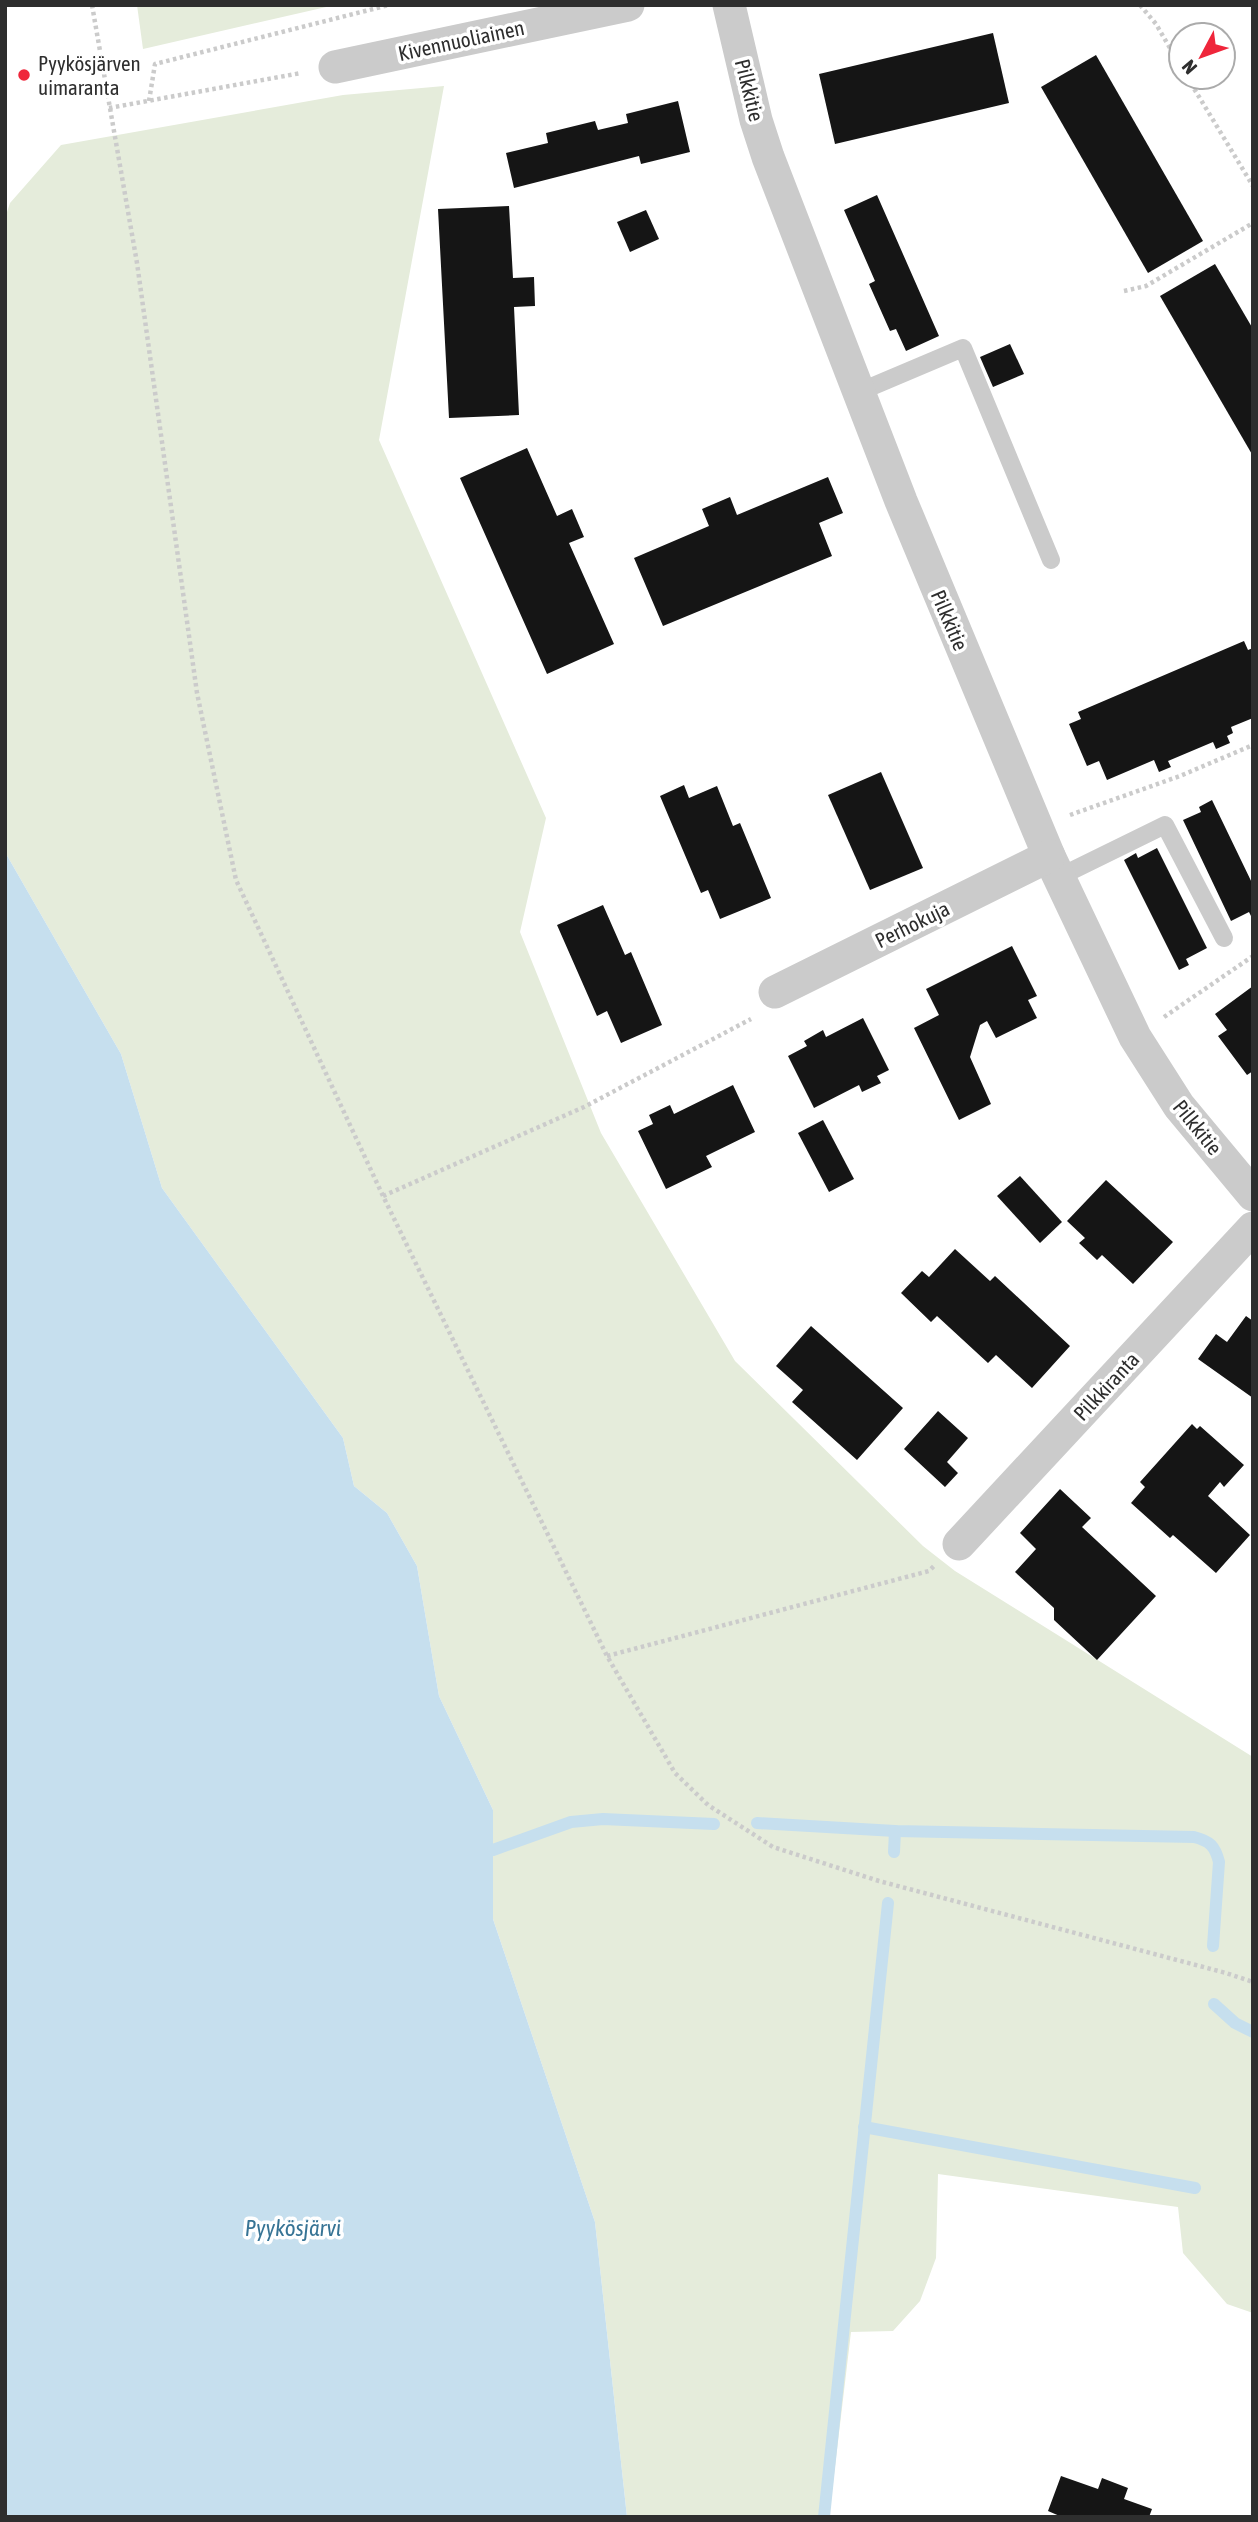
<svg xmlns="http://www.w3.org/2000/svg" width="1258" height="2522" viewBox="0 0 1258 2522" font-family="'Asap Condensed',sans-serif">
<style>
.green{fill:#e5ecdb}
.water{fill:#c6dfee}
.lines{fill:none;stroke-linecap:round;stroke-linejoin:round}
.stream{stroke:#c6dfee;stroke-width:12}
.building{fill:#151515}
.path{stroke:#cbcbcb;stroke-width:4.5;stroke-dasharray:3.5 3.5;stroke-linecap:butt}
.lane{stroke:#cbcbcb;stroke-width:18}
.street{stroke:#cbcbcb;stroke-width:33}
.poi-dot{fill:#ef263b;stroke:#fff;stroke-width:2.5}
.labels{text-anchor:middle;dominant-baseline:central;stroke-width:7;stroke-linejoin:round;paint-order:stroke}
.street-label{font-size:21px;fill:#2e2e2e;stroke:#fff}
.poi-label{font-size:21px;fill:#2e2e2e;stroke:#fff;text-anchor:start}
.water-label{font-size:23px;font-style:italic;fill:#377495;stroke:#fff}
</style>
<rect width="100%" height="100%" fill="#fff"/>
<!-- green -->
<g class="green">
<polygon points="137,5 335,5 143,49"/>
<polygon points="444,86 379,440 546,818 520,932 601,1133 735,1361 923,1546 955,1571 1253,1757 1253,2313 1227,2304 1183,2253 1178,2207 938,2174 936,2258 920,2301 893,2331 851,2332 829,2517 627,2517 595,2222 493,1919 493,1810 439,1696 417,1566 387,1513 354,1486 343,1438 162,1188 121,1054 5,852 5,218 10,203 61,145 343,95"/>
</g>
<!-- water -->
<polygon class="water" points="5,852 121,1054 162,1188 343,1438 354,1486 387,1513 417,1566 439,1696 493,1810 493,1919 595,2222 627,2517 5,2517"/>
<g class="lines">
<!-- stream -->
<g class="stream">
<path d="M757,1823l138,8 299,6c16,4 21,9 25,25l-6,84"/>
<polyline points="493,1850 571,1822 603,1819 714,1824"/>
<polyline points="894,1852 895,1831"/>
<polyline points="1214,2004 1235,2023 1253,2032"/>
<polyline points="864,2127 1195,2188"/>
<polyline points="824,2517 888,1903"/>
</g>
</g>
<!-- building -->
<g class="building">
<polygon points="993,33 1009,103 835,144 819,74"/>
<polygon points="1096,55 1203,241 1148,273 1041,87"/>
<polygon points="678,101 690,152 641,164 639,156 514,188 506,153 548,143 546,133 595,121 598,130 628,123 626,114"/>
<polygon points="877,195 939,336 906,351 896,329 890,331 869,284 875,281 844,210"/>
<polygon points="509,206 513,278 534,277 535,306 514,307 519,415 449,418 438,209"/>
<polygon points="646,210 659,239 630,252 617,222"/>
<polygon points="1215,264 1253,329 1253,456 1160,296"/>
<polygon points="1010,344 1024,374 993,387 980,357"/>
<polygon points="527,448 557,516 572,509 584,537 569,543 614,644 547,674 460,478"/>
<polygon points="828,477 843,513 819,523 832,556 663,626 634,558 709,526 702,509 730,497 737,515"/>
<polygon points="1244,641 1248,650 1253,648 1253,718 1231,727 1233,733 1227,736 1230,743 1216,749 1213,742 1168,761 1171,767 1159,772 1154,760 1107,780 1099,761 1087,766 1069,724 1081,719 1078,712"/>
<polygon points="881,772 923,868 870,890 828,795"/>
<polygon points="684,785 689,798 717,786 733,826 740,823 771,898 720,919 708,890 701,893 660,796"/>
<polygon points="1212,800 1253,885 1253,920 1249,912 1231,921 1183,820 1201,812 1199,807"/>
<polygon points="1157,848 1207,948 1186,959 1189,965 1179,970 1124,860 1136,853 1138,858"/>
<polygon points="603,905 625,955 631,952 662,1025 621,1043 607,1011 597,1016 557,925"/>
<polygon points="1012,946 1037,996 1028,1000 1037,1018 996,1038 987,1021 980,1025 970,1057 991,1104 959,1120 914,1028 939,1015 926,989"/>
<polygon points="1253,986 1253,1071 1247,1075 1218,1036 1227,1030 1215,1014"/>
<polygon points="863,1018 889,1070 877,1076 881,1083 862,1092 859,1085 814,1108 788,1056 807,1046 804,1041 823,1030 826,1037"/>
<polygon points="733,1085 755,1132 706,1156 712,1167 666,1189 638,1131 653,1124 649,1115 670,1105 674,1114"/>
<polygon points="823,1120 854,1179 829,1192 798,1133"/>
<polygon points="1020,1176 1062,1222 1040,1243 997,1196"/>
<polygon points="1106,1180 1173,1242 1133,1284 1102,1255 1097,1260 1079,1243 1085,1238 1067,1221"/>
<polygon points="955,1249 990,1281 995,1276 1070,1346 1032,1388 996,1355 988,1363 937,1316 931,1322 901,1293 922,1271 929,1277"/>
<polygon points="1246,1316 1253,1321 1253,1398 1198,1359 1216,1334 1227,1342"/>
<polygon points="811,1326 903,1408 857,1460 792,1402 803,1390 776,1366"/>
<polygon points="938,1411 968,1438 947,1462 958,1473 945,1487 904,1449"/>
<polygon points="1192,1424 1197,1429 1200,1426 1244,1465 1224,1487 1220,1482 1208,1496 1250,1535 1216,1573 1173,1535 1170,1538 1131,1503 1145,1487 1140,1482"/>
<polygon points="1060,1489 1091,1518 1082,1527 1156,1596 1097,1660 1054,1620 1054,1608 1015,1572 1036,1549 1020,1533"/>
<polygon points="1061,2476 1098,2489 1102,2478 1128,2488 1124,2499 1152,2509 1149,2517 1062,2517 1048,2511"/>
</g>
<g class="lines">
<!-- path -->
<g class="path">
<polyline points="92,5 137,263 197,693 236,880 383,1196 607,1656 675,1773 708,1805 773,1847 879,1881 1226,1973 1253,1982"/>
<polyline points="1140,5 1156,24 1181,67"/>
<polyline points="1187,77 1253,186"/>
<polyline points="149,101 155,64 389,5"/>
<polyline points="109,108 301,73"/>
<polyline points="1124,291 1146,286 1253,223"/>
<polyline points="1070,815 1180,776 1253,745"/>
<polyline points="1164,1017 1253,956"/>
<polyline points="383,1196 584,1107 751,1019"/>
<polyline points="607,1656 929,1571 934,1566"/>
</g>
<!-- lane -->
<g class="lane">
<polyline points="859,392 963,348 1051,560"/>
<polyline points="1059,877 1165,825 1224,938"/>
</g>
<!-- street -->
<g class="street">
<polyline points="729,5 756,120 768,157 901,501 1049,856 1135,1037 1179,1106 1253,1195"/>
<polyline points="335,67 628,5"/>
<polyline points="775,992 1049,856"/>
<polyline points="959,1544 1253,1228"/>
</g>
</g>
<!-- markers -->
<circle class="poi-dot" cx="24" cy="75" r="7"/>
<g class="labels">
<!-- street labels -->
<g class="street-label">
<text transform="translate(461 40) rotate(-12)">Kivennuoliainen</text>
<text transform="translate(750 90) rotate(76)">Pilkkitie</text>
<text transform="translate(950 620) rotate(67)">Pilkkitie</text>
<text transform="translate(912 924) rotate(-26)">Perhokuja</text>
<text transform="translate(1198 1127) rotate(51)">Pilkkitie</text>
<text transform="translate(1106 1386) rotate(-47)">Pilkkiranta</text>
</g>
<!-- poi labels -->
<g class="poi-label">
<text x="38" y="63">Pyykösjärven<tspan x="38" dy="24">uimaranta</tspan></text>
</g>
<!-- water labels -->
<g class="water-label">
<text x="293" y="2228">Pyykösjärvi</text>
</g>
</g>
<!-- border -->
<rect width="1258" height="2522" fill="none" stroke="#2e2e2e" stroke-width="14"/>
<!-- north arrow -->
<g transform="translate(1202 56) rotate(229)"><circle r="33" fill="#ffffff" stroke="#ababab" stroke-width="2"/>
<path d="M0-5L12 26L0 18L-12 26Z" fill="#ef263b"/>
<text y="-10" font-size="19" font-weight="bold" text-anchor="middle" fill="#2e2e2e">N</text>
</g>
</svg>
